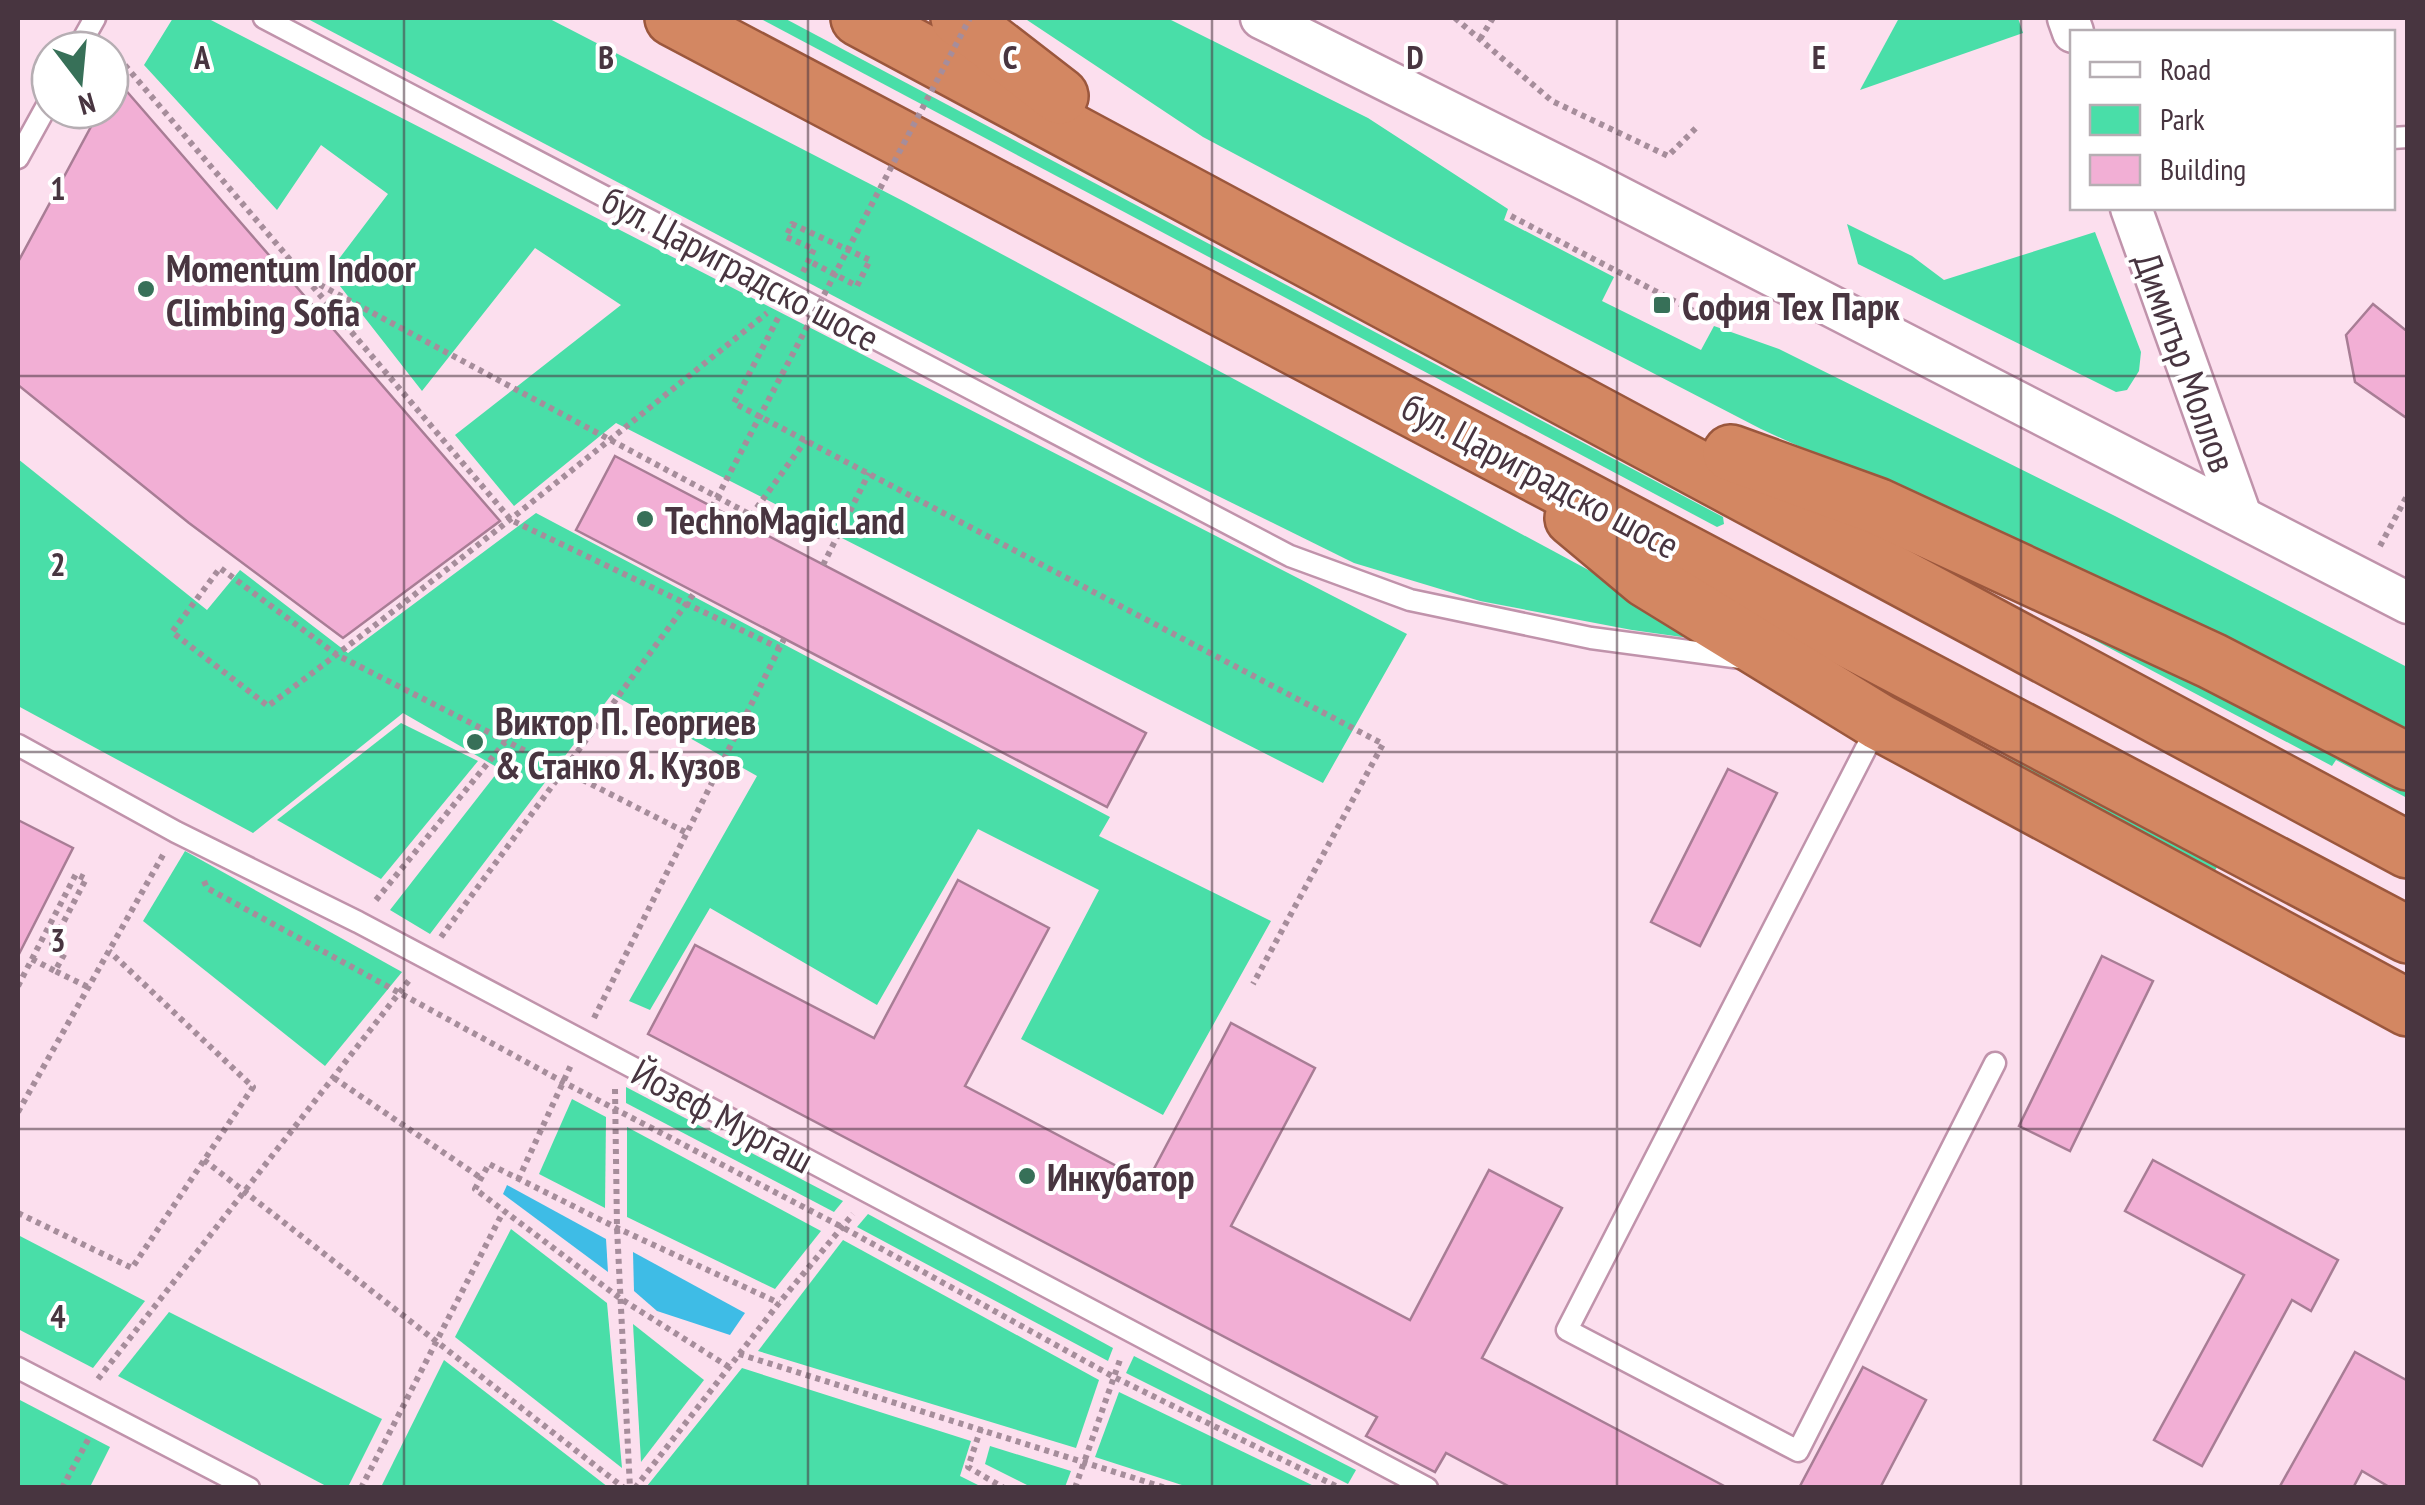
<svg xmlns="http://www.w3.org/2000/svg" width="2425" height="1505" viewBox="0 0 2425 1505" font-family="'PT Sans Narrow',sans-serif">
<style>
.green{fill:#49dea8}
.water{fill:#3ebce6}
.building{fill:#f2afd5;stroke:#a87d95;stroke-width:2.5}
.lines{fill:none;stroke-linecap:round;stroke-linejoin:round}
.service-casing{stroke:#c093ab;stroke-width:25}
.minor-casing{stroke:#c093ab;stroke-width:45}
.trunk-casing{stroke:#9b573d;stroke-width:60}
.path{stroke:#a68d9b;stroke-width:6;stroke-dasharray:5 5;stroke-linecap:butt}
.service{stroke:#fff;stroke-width:20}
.minor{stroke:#fff;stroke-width:40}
.trunk{stroke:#d38762;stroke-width:55}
.path-bridge{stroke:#a68d9b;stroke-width:6;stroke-dasharray:5 5;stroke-linecap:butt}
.grid{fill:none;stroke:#483540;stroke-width:2.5;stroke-opacity:0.55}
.poi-dot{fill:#377058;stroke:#fff;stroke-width:4}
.labels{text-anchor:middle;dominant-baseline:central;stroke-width:8;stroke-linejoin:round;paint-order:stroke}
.poi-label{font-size:38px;font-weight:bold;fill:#483540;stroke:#fff;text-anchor:start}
.street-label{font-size:38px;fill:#483540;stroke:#fff}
.grid-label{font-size:32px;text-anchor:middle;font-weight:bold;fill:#483540;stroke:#fff;stroke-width:8;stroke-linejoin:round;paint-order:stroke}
</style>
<rect width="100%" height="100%" fill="#fcdfee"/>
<!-- green -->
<g class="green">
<polygon points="173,18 207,18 1407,634 1323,783 616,423 514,506 455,435 621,305 535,248 422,391 329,272 388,194 321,145 277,210 144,65"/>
<polygon points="306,18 548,18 905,202 1672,615 1696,639 1632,630 1480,601 1354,563 1149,462"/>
<polygon points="759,18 784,18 1723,517 1724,524 1717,527"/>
<polygon points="1024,18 1167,18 1368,118 1508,209 1504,220 1614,277 1602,301 1701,350 1714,326 1779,349 2115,516 2407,667 2407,737 1957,518 1761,429 1404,244 1203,137"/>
<polygon points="1899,18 2018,18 2023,33 1860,90"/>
<polygon points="1847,224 1912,256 1944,280 2095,232 2141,352 2139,371 2127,390 2116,392 1858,264"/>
<polygon points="18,459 207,610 240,570 348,653 536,513 1110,817 1099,836 1271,921 1163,1115 1021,1039 1099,890 978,829 877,1005 710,908 650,1010 629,1001 757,776 612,694 430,934 390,910 500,769 403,713 253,833 18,706"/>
<polygon points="2053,613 2407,785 2407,798 2336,760 2332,766 2051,617"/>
<polygon points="401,723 478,761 381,879 277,820"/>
<polygon points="2000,753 2217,867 2212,876"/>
<polygon points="185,851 402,972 325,1066 143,921"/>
<polygon points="626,1087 843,1201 834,1212 626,1103"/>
<polygon points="572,1099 606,1117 605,1208 539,1174"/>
<polygon points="627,1127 821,1231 775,1289 627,1217"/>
<polygon points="868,1214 1113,1348 1108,1361 857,1227"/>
<polygon points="511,1229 607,1303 622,1468 455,1337"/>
<polygon points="18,1235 145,1301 93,1368 18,1329"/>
<polygon points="843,1240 1099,1380 1076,1448 758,1351"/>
<polygon points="169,1312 382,1419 348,1487 328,1487 118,1376"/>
<polygon points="633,1324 704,1380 641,1462"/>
<polygon points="1134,1356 1356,1470 1348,1484 1126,1373"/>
<polygon points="444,1360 608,1487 381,1487"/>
<polygon points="742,1368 971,1441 960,1476 982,1487 647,1486"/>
<polygon points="1119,1392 1316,1487 1188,1487 1095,1457"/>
<polygon points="18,1399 110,1447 90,1487 18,1487"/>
<polygon points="990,1446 1071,1471 1065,1487 1031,1487 985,1464"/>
</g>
<!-- water -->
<g class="water">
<polygon points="507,1185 606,1239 608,1272 503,1194"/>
<polygon points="633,1252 745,1313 730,1335 657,1311 634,1291"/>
</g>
<!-- building -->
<g class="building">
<polygon points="116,79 500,521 343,638 189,523 18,385 18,262 100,110 110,110 110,91"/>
<polygon points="2373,304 2408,332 2408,419 2355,382 2346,335"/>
<polygon points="615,456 1146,733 1107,807 576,530"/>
<polygon points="1728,769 1777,793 1700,946 1651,922"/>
<polygon points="18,820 73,848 18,956"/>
<polygon points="958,880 1049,928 965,1086 1147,1182 1231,1023 1315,1068 1231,1226 1410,1320 1489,1170 1562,1208 1482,1358 1728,1488 1512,1488 1446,1453 1435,1472 1366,1436 1377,1417 648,1034 695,945 874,1038"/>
<polygon points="2102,956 2153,981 2070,1151 2019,1126"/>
<polygon points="2153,1160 2338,1260 2311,1311 2292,1300 2202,1466 2154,1440 2244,1275 2125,1211"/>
<polygon points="2355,1352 2408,1381 2408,1488 2391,1488 2362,1471 2353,1488 2279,1488"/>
<polygon points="1863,1367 1926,1400 1880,1488 1799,1488"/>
</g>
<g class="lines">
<!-- service casing -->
<g class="service-casing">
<g id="service">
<polyline points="264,18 1290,556 1410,600 1591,638 1741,658"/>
<polyline points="77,50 95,18"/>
<polyline points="2392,138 2408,137"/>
<polyline points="18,158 50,100"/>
<polyline points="1879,723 1567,1330 1798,1451 1995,1063"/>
<polyline points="18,745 176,832 358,922 1427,1488"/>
<polyline points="18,1368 249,1488"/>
</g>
</g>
<!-- minor casing -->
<g class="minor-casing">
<g id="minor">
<polyline points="1261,18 1588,181 2408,603"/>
<polyline points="2068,18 2073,32"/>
<polyline points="2131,208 2241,516"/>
</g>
</g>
<!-- trunk casing -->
<g class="trunk-casing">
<g id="trunk">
<polyline points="673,18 2408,935"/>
<polyline points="859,18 2408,850"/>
<polyline points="959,18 1060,96"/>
<polyline points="1731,453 1877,506 2212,661 2408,762"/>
<polyline points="1573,518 1646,579 1879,722 2408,1008"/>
</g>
</g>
<!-- path -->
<g class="path">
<polyline points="1455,18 1552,101 1668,156 1698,126"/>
<polyline points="1480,39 1493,18"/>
<polyline points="112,50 511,520 779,648"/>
<polyline points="1511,216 1705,317"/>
<polyline points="803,272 814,249 786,237 792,224 870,260 857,286 809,261"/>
<polyline points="311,280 751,515"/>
<polyline points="778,318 734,403 1383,744 1253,984"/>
<polyline points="745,524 806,440"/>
<polyline points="2380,546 2408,494"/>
<polyline points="823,565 869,473"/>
<path d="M685,832l-348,-177 -117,-87 -48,64 96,74c170,-126 334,-260 499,-393"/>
<polyline points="204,881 207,888 563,1082 842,1227 1114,1377 1340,1488"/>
<polyline points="376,900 505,742"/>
<polyline points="441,937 695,592"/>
<polyline points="32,959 55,971"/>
<polyline points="18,986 76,874 86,879 52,944 66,951 55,971 88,987"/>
<polyline points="594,1018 784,639"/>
<polyline points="334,1078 481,1178"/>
<polyline points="615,1089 617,1228 630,1488"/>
<polyline points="18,1112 163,855"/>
<polyline points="204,1160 624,1488"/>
<polyline points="518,1180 571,1065"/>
<polyline points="18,1213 132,1268 253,1087 109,951"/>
<polyline points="739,1354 1166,1488"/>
<polyline points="729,1367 621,1299 475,1189 489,1164 617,1228 779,1303"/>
<polyline points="98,1379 410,979"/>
<polyline points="981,1428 968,1467 1004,1488"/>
<polyline points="62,1488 90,1436"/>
<polyline points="361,1488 503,1212"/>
<polyline points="635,1488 779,1303 853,1214"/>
<polyline points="1075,1488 1121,1357"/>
</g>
<!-- service -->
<use href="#service" class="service"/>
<!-- minor -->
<use href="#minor" class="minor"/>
<!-- trunk -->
<use href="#trunk" class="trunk"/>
<!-- path-bridge -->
<polyline class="path-bridge" points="712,507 970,18"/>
</g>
<!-- grid -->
<path class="grid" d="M404,18v1470M808,18v1470M1212,18v1470M1617,18v1470M2021,18v1470M18,376h2390M18,752h2390M18,1129h2390"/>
<!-- markers -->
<g class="poi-dot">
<circle cx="146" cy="289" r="10"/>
<rect x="1652" y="295" width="20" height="20" rx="5"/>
<circle cx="645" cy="519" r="10"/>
<circle cx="475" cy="742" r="10"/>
<circle cx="1027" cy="1176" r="10"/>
</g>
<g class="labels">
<!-- poi labels -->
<g class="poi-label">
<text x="166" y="267">Momentum Indoor<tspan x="166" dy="44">Climbing Sofia</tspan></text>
<text x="1682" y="305">София Тех Парк</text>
<text x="665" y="519">TechnoMagicLand</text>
<text x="495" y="720">Виктор П. Георгиев<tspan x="495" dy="44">&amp; Станко Я. Кузов</tspan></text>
<text x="1047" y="1176">Инкубатор</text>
</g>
<!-- street labels -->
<g class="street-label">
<text transform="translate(741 268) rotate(28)">бул. Цариградско шосе</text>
<text transform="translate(2186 362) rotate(70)">Димитър Моллов</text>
<text transform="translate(1541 475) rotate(28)">бул. Цариградско шосе</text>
<text transform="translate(723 1115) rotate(28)">Йозеф Мургаш</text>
</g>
</g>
<g class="grid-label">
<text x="202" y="69">A</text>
<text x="606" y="69">B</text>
<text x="1010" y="69">C</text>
<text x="1415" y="69">D</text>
<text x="1819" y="69">E</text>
<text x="58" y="200">1</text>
<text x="58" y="576">2</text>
<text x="58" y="952">3</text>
<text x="58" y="1328">4</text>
</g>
<!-- border -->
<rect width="2425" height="1505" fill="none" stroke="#483540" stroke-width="40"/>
<!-- legend -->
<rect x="2070" y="30" width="325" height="180" fill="#ffffff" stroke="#b6aeb3" stroke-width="2.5"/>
<rect x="2090" y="62" width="50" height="15" fill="#ffffff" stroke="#b6aeb3" stroke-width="2.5"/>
<text x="2160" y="80" font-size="30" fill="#483540">Road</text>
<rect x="2090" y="105" width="50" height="30" fill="#49dea8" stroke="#b6aeb3" stroke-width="2.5"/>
<text x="2160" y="130" font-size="30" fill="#483540">Park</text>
<rect x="2090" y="155" width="50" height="30" fill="#f2afd5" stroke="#b6aeb3" stroke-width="2.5"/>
<text x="2160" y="180" font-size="30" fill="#483540">Building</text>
<!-- north arrow -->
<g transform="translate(80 80) rotate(164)"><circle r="48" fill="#ffffff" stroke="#b6aeb3" stroke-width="2.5"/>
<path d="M0-8L18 38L0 25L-18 38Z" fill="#377058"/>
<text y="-15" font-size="28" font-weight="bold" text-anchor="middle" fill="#483540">N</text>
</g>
</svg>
